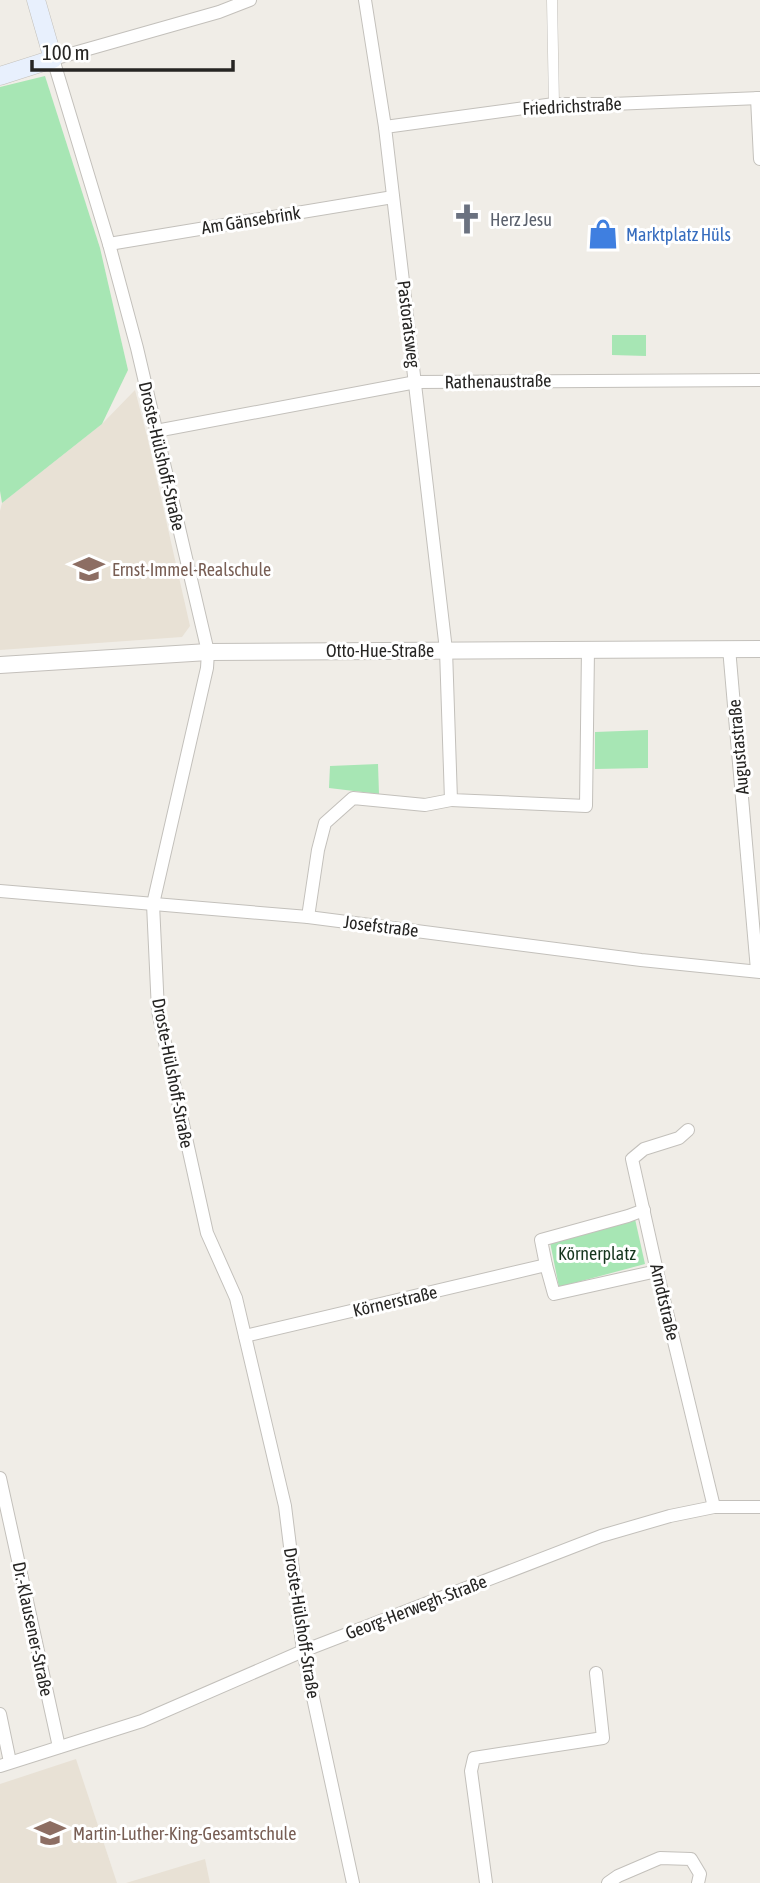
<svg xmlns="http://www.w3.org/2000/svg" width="760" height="1883" viewBox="0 0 760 1883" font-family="'Asap Condensed',sans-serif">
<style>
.built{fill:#e8e1d5}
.green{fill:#a7e6b4}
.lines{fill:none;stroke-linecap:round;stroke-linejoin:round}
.pedestrian-casing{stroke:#c3c0bb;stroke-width:11}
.minor-casing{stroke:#c3c0bb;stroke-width:14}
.tertiary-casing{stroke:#c3c0bb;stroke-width:18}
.secondary-casing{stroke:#c3c0bb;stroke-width:19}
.pedestrian{stroke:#fff;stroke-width:10}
.minor{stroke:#fff;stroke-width:12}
.tertiary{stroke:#fff;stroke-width:16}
.secondary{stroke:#e8f0fd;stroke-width:18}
.labels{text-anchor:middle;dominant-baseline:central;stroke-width:6;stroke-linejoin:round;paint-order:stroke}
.street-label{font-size:18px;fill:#262523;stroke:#fff}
.worship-label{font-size:18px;fill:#5b616d;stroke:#fff;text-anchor:start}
.shop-label{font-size:18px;fill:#366cbe;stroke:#fff;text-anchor:start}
.education-label{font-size:18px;fill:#785e54;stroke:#fff;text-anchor:start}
.park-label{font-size:18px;fill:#15351d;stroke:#fff}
</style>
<rect width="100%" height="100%" fill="#f0ede7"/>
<!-- built -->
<g class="built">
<polygon points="135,390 147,436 190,626 182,637 0,650 0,511 2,503 102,424"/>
<polygon points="76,1759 117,1883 0,1883 0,1784"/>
<polygon points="205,1859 210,1883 126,1883"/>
</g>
<!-- green -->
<g class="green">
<polygon points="45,76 100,248 128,370 102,424 2,503 0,491 0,87"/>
<polygon points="612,335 646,335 646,356 612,355"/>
<polygon points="648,730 648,768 595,769 595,732"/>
<polygon points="378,764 379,794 329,788 330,766"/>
<polygon points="635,1219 645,1264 559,1287 550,1242"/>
</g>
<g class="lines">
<!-- pedestrian casing -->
<g class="pedestrian-casing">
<polyline id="pedestrian" points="552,0 554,104"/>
</g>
<!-- minor casing -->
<g class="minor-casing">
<g id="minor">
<polyline points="250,0 219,12 53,59 109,244 137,348 208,652 207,668 153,904 158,1011 207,1233 236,1298 285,1506 303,1651 353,1883"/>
<polyline points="365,0 385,127 446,650 451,800 586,806 588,649"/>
<polyline points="757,98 760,159"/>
<polyline points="385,127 554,104 612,104 760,98"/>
<polyline points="109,244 393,197"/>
<polyline points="156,431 416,382 760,380"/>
<polyline points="729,648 757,970"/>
<polyline points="0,891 308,917 641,960 760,972"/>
<polyline points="308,917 318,850 325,823 353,798 425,805 451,800"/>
<polyline points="688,1130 679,1138 644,1149 632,1159 657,1271 714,1507"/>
<polyline points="546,1265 541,1240 628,1216 644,1210"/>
<polyline points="245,1336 546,1265 554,1294 657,1271"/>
<polyline points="0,1478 59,1747"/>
<polyline points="0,1714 10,1762"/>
<polyline points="0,1766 142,1721 303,1651 601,1536 670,1516 714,1507 760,1507"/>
<polyline points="486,1883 471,1771 474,1758 603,1738 596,1673"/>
<polyline points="608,1883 618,1876 660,1858 691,1859 700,1874 698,1883"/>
</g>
</g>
<!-- tertiary casing -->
<g class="tertiary-casing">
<polyline id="tertiary" points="0,665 208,652 760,649"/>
</g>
<!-- secondary casing -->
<g class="secondary-casing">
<polyline id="secondary" points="0,76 53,59 36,0"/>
</g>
<!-- pedestrian -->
<use href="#pedestrian" class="pedestrian"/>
<!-- minor -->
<use href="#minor" class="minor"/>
<!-- tertiary -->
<use href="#tertiary" class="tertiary"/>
<!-- secondary -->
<use href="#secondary" class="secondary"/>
</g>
<!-- icons -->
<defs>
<g id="church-bare" transform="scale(2.415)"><path d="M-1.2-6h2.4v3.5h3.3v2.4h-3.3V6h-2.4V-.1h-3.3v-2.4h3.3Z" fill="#6b7280" stroke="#fff" stroke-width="2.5" paint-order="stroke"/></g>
<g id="shop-bare" transform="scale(2.415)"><path d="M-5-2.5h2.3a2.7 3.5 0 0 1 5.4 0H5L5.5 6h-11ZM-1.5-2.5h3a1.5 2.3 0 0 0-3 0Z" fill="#3f7fe0" stroke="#fff" stroke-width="2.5" paint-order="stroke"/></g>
<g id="school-bare" transform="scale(2.415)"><path d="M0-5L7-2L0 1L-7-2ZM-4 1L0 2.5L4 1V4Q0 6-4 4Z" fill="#8d6e63" stroke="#fff" stroke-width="2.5" paint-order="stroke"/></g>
</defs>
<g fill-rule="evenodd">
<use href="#church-bare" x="467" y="219"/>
<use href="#shop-bare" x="603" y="234"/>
<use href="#school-bare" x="89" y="569"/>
<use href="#school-bare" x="50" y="1833"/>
</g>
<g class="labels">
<!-- street labels -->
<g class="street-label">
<text transform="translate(572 106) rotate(-3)">Friedrichstraße</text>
<text transform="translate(251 220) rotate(-9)">Am Gänsebrink</text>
<text transform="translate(409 324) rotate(83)">Pastoratsweg</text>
<text transform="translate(498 381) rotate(-1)">Rathenaustraße</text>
<text transform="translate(162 456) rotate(77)">Droste-Hülshoff-Straße</text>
<text x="380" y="650">Otto-Hue-Straße</text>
<text transform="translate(738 747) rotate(-95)">Augustastraße</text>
<text transform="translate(381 926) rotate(7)">Josefstraße</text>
<text transform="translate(173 1073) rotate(79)">Droste-Hülshoff-Straße</text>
<text transform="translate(395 1301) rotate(-13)">Körnerstraße</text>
<text transform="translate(665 1302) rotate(77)">Arndtstraße</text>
<text transform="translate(416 1607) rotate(-21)">Georg-Herwegh-Straße</text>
<text transform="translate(302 1623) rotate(81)">Droste-Hülshoff-Straße</text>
<text transform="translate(33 1629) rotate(78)">Dr.-Klausener-Straße</text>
</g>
<!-- worship labels -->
<g class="worship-label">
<text x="490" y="219">Herz Jesu</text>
</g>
<!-- shop labels -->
<g class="shop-label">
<text x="626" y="234">Marktplatz Hüls</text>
</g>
<!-- education labels -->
<g class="education-label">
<text x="112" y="569">Ernst-Immel-Realschule</text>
<text x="73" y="1833">Martin-Luther-King-Gesamtschule</text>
</g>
<!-- park labels -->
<g class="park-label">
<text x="597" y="1253">Körnerplatz</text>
</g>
</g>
<!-- scale -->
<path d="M32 60v10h201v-10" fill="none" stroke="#262523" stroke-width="3.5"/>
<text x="42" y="60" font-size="21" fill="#262523" stroke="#ffffff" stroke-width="5" paint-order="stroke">100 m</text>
</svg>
